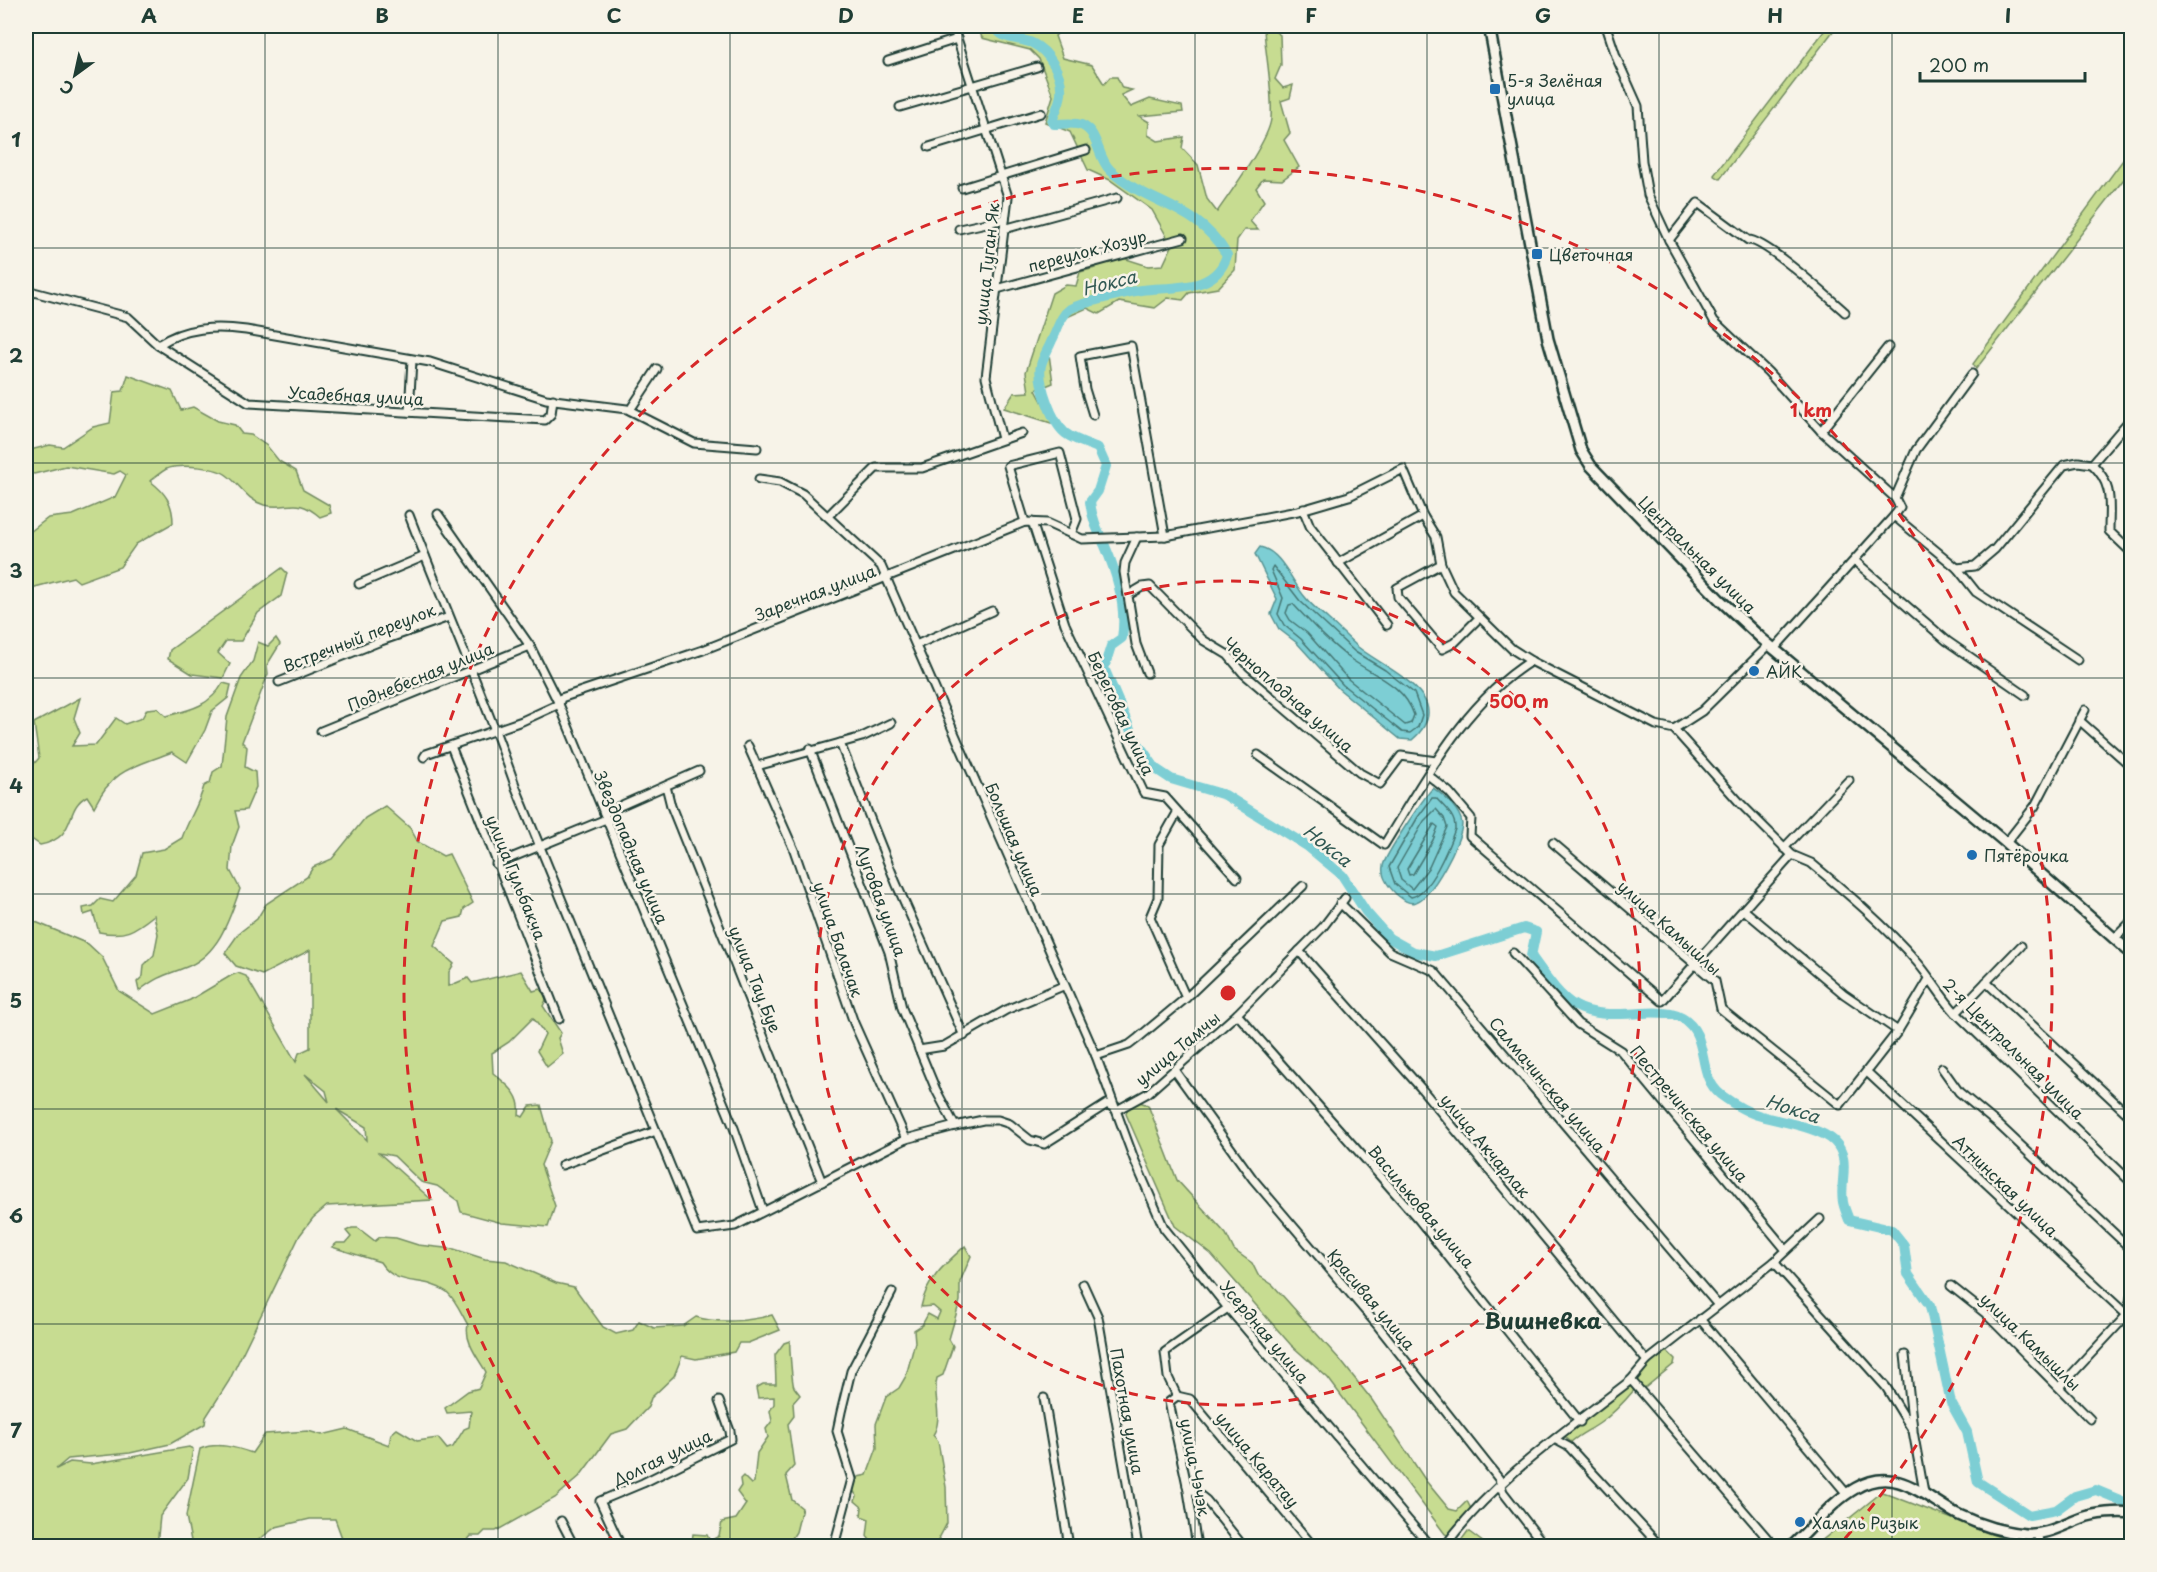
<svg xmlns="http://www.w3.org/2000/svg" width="2157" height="1572" viewBox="0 0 2157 1572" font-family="'Playpen Sans',sans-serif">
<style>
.green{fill:#c7dc91;stroke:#738c62;stroke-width:1.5;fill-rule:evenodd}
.water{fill:#7dced4;stroke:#579494;stroke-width:1.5}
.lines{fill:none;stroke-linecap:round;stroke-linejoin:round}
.shore{stroke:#457774;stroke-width:1.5}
.river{stroke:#7dced4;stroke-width:10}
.street-casing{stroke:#1f3d34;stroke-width:11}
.secondary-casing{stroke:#1f3d34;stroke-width:14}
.street{stroke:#f7f3e8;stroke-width:7}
.secondary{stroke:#f7f3e8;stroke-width:9}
.grid{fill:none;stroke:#1f3d34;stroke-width:1.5;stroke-opacity:0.55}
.ring{fill:none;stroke:#d62828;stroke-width:3;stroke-dasharray:10 8}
.poi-dot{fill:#1f6fb2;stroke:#f7f3e8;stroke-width:2}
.labels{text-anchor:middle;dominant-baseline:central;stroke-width:5;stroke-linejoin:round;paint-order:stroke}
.poi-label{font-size:16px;fill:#1f3d34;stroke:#f7f3e8;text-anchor:start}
.street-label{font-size:16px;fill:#1f3d34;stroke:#f7f3e8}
.water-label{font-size:18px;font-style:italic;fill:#325a54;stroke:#f7f3e8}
.district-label{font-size:22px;font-weight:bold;fill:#1f3d34;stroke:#f7f3e8}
.centre{fill:#d62828;stroke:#f7f3e8;stroke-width:3}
.ring-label{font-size:18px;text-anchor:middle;font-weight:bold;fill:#d62828;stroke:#f7f3e8;stroke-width:5;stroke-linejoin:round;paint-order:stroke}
.neatline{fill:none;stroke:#1f3d34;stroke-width:2}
.grid-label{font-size:20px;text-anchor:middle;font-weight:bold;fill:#1f3d34}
</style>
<rect width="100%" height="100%" fill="#f7f3e8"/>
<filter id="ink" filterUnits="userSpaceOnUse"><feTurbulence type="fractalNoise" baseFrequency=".0167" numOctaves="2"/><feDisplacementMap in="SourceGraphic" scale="12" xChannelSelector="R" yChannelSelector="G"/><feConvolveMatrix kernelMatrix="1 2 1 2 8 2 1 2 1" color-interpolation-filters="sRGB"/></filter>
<g filter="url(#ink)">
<!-- green -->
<g class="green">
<path d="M978,26h82l1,4 -6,6 8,22 29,7 12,19 6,-7h7l5,11 10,2 -11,5 10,12 19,-8 32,7 1,6 -44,4 10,6 -1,13 10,6 26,-4 -2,11 16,17 9,34 10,13c13,-19 52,-72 54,-93 2,-28 -5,-61 -7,-89l3,-4 13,9 1,30 -6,14 8,9 10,-3 -3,13 -9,3 9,32 -6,7 15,27 -17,13 -19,-1 -7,9 8,13 -14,20 8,9h-14l-7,10 -2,30 -17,18 -29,5 -6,7 -15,-2 -13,10 -36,-6 -20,12 -12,-6 -20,9 -18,37 4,29 -17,7 18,34 -50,-16 10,-15 15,-1 -3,-20 26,-79 14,-8 10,1 4,-14 15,-4 13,-15 40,13 15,-1 9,-19 -20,-36 -42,-30 -22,-10 -18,-38 -25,-10 8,-26 -14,-37 -9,-9 -48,-12z"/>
<polygon points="1828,26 1837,26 1720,179 1714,175"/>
<polygon points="2131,149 2131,170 1976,369 1973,364"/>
<path d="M128,375l44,16 9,19 12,-3 25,14 17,4 7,9 9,1 16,11 12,15 17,10 7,19 26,15 2,8 -11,4c-25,-22 -30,-6 -56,-12 -17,-5 -24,-20 -36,-29 -10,-9 -46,-12 -59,-8 -6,2 -14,9 -19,13 16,12 23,23 23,42l-37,21 -16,23 -41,15 -6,-5 -38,10 -9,6v-58l22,-17 25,-3 42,-18 11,-22 -6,-4 -6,3 -48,-8 -32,8 -8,-2v-21l24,-6 13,2 30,-20 17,-4 4,-31 9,-1z"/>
<polygon points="282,568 287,573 281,596 258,613 241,641 226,641 218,653 230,664 223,678 192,674 168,659 170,650"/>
<path d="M276,638l4,6 -13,21 1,9 -26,68 5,5 -2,20 10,5 1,15 -10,23 -11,1 4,16 -7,19 -2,24 10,19c-10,28 -20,63 -51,77 -22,9 -30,9 -50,25l-2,-9 6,-6 1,-11 10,-10 4,-21 -4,-19c-20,16 -29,22 -55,17l-6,-20 -9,3 -1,-7 10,-2 7,-7 13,3 23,-27 6,-22 22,-4 18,-11c6,-18 17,-33 22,-52l6,-3 3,-11 9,-6 5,-49 14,-39 12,-17 5,-19 10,4z"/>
<path d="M223,683l8,2 -3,13 -16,13 -7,19 -18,32 -15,-10c-37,15 -59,16 -78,55l-7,-11c-24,13 -8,41 -47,49l-10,-7 -4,4v-69l13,-15 -5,-35 46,-25 -6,20 6,15 -8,13 24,-1 20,-27 9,6 17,-6 5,-9 10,-1 9,8c24,-6 44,-10 57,-33z"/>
<path d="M385,806l25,22 8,14 25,14 6,-2 24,49 -9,6 -2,8 -17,4 -11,25 20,18 -5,8v14l19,-8 4,5 49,-12 12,20 7,-2 7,9 -4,8 18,27 -3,5 5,16 -16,13 -10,-16 8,-17 -12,-16 -24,24 -17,11 1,20c14,12 29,21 26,42l4,2 7,-11 11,-1 10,36 -10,24 14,41 -7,21 -46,-4 -41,-11 -3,-11 -21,-15 -16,-4 -27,-26 -15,-3 53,47 -105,6 -14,12 -13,17 -71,146 -23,36 -1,7 -35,20 -40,9 -62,6 -12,10 14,-7 21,2 98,-17 4,2 -5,29 -28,38 -3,30h-131v-628l62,26 14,13 17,34 36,23 35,-14 42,-25 6,-2 8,3 50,86 3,-9 11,-5v-98l-48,25 -26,-9 -11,-13 14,-20 18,-14 9,-15 41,-27 6,-10 19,-8 33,-41zM305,1074l21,17 3,11zM336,1109l30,18 1,13z"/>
<polygon points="1137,1101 1148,1105 1177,1180 1226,1234 1234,1250 1252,1263 1258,1275 1273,1285 1341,1361 1372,1400 1426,1481 1449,1509 1457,1511 1467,1501 1472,1511 1453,1538 1445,1534 1328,1378 1291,1345 1211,1254 1175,1226 1126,1114 1129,1104"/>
<path d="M352,1228h6l17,13 5,-4 16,1 22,7 36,4 31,10 21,2 50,22 18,4 29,40 13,7 17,-4 6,-9 15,7 29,-2 13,-9c22,7 54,4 76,-2l8,15 -32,13h-9l-5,9 -38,7 -14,-3 -8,20 -23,22 -3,9 -21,22 -16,5 -31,42 -25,22 -59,33h-11l-5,5h-9l-6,7h-20v3h-54l-12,-4 -10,4h-24l-10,-27h-25l-34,8 -26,19h-58l-6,-30 14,-67c17,-7 35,-2 52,4l13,-19 43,-3 14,4 25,-6 42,16 2,-11 6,-5 20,12 21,-3 9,11 6,-2 11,-18 5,-2 2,-16 -24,2 -2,-5 23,-17 11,-3 7,-16c-8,-14 -22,-31 -18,-47 -6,-10 -12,-25 -21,-33 -24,-17 -50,-3 -67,-30l-48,-15 5,-4h9l5,-6 -5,-6z"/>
<path d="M965,1246l6,10 -11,26v19l-11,38 4,7 -10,29 -6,3c-5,18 7,40 -4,57l5,6 8,46 1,36 -12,23h-65l2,-3 -5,-7 2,-17 -8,-3 1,-9 -7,-6 2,-5 -5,-7 6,-12 9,-2 10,-27 -1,-24 10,-27 13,-9 7,-12 9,-34 -1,-12 8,-5 6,-11 9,5 3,-7 -7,-6 -12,1c5,-27 24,-43 44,-61z"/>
<path d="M790,1341c-1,3 2,42 4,46 2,3 4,5 6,8l-7,8 1,13 -6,8 6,42 -8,9 6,25 10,8 -6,24 -9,14h-102l1,-4h6l1,-8 14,1 3,6 9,-5 3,-14 14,-3 10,-15 -9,-12 4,-6 -1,-7 3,-3 8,8 3,-2 3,-29 11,-16 -2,-8 6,-8 -2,-10 4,-7v-7l-16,1 -2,-10 7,-4h13l-1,-29 9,-12z"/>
<polygon points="1662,1351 1668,1352 1675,1359 1674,1364 1646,1387 1640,1387 1635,1380 1636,1374"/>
<path d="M1622,1384l9,1 4,4c-11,13 -22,25 -35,34 -10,7 -20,11 -29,19l-8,-7z"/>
<polygon points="1882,1492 2023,1546 1815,1546"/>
<polygon points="1468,1531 1488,1546 1457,1546"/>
</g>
<!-- water -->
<g class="water">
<path d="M1260,547c21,4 32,35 45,50 6,8 15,15 23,22 10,9 20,19 30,28 27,22 103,51 54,93l-12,-1 -61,-50 -42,-46 -18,-14 -8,-15 6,-15 -22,-45z"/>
<path d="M1433,788c11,7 28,23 29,36 0,16 -30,73 -46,78 -7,3 -14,-3 -20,-8 -7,-7 -15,-18 -13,-28 2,-11 41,-69 50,-78z"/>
</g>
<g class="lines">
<!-- shore -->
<g class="shore">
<polygon points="1273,566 1300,601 1355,652 1385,670 1414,693 1422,715 1418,727 1410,733 1402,732 1343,685 1301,639 1284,625 1278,614 1283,598 1271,570"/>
<path d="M1289,605l4,-1c18,19 38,41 59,56 25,17 52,25 62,55l-3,8 -6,2 -57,-46 -41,-46 -17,-13 -4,-7z"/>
<path d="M1432,798h4c8,9 20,18 19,31 -6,17 -25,65 -44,68l-16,-13 -6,-17 29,-50z"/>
<polygon points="1436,809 1444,818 1447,827 1429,867 1412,889 1401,880 1397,868 1424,821"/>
<polygon points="1434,824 1438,827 1433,840 1413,874 1409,875 1407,869"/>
</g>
<!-- river -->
<path class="river" d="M995,26c6,15 24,11 37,17 17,8 31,32 29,51 -1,9 -6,18 -9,27l2,3c8,0 16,-1 23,0 22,3 19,33 33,46 38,36 86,33 117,85 -11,38 -54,31 -86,35 -12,2 -61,13 -71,19 -10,7 -12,20 -18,31 -3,8 -9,17 -11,25 -4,17 11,57 24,68 9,7 23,11 33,15l8,18 -8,25 -8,11c2,17 8,29 15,44 12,28 22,62 17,92l-11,8 -7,22 29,68 23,33 15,10 54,16 82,51 35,29 24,37 23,26 25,14 22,4 88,-28 12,4 -5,24c37,52 44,62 111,57 11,-1 30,-1 40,5 29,17 13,57 39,77 11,8 28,18 40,21 20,6 58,11 73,25 18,18 5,41 9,61 1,6 4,12 6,18l43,10 12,15 4,29 22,32 21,97 16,29 11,50 51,33 27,-5 19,-14 21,-6 36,15"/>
<!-- street casing -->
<g class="street-casing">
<g id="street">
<polyline points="953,26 1008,197 986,377 1002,439"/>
<polyline points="1606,26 1617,59 1638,106 1642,161 1648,195 1669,240 1714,321 1768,372 1821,431 1895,498 1916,450 1972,374"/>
<polyline points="888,61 957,39"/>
<polyline points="900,107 1037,67"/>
<polyline points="929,147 1041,113"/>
<polyline points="962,188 1086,150"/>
<polyline points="959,229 1005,219"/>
<polyline points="1004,229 1117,198"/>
<path d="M1669,240l29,-37 50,37c17,-1 81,58 97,72"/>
<polyline points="997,289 1183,238"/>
<path d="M26,290l102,27 30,28c27,-18 57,-19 88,-15l184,32 116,37 81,10 67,34 63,5"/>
<polyline points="158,345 249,403 545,420 551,414 553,399"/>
<polyline points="630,410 657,369"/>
<polyline points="409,412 412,360"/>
<polyline points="1093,415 1085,389 1080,356 1131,346 1165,536"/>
<polyline points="1821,431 1888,347"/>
<path d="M2092,464c22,21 17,39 17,67l23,22"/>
<polyline points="759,479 780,482 803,494 881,566 1096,1056 1134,1159 1164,1228 1228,1308 1430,1546"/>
<polyline points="1303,509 1310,526 1387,625"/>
<polyline points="438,514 530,646 559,704 734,1128 763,1211"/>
<path d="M409,515c35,91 75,180 107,273l181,443 38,-5 171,-87 49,-13 28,-6h15l12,4 20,16 14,4 63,-40 10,6 31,-17 89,-79 86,-87 22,-29"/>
<polyline points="828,516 876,468 922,468 1022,433"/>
<polyline points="1894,516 1957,568 1976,592 2078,660"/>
<polyline points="1025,522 1008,466 1060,453 1077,519 1071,534"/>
<polyline points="1032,522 1065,624 1144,793 1165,797 1237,878"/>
<polyline points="1137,537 1125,563 1124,572 1136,644 1147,673"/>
<polyline points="1856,562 1947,641 2025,695"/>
<polyline points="1338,563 1423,516"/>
<polyline points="1441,564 1397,588 1398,597 1442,649 1454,643 1478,619"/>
<polyline points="1957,568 1975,566 1995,549 2064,465 2078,462 2092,464 2132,417"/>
<polyline points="359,584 425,556"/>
<polyline points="1130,594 1142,587 1150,586 1203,640 1228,655 1243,673 1360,773 1380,784 1401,756 1436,761"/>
<polyline points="916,645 992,611"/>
<polyline points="1774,649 1894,516 1900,508 1895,498"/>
<polyline points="279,682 381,641 449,617"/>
<polyline points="2079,720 2132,767"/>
<polyline points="1674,729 1702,711 1769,645"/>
<polyline points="321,731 530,646"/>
<polyline points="840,743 896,883 964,1036"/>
<polyline points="451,746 559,1019"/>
<polyline points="748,746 794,850 854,1023 906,1139"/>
<polyline points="810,749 889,952 902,1008 936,1090 955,1126"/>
<path d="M1258,755l126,90c41,-66 80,-142 147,-184"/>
<path d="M424,757l2,-3 96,-33 37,-17 2,-6 142,-48 322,-128 22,1 35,16 83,-3 133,-25 51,-15 54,-27 20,47 13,21 5,27 13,28 58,57 19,12 125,64 18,4 67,75 51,51 19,8c36,30 75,63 106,99 14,16 24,35 39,51l176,170"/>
<polyline points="757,766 862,737 891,723"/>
<polyline points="1428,775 1449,792 1471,818 1470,836 1662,1001 1792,855"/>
<polyline points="666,786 671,806 822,1182"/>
<polyline points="604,813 699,771"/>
<polyline points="1177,813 1159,845 1158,898 1150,917 1186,998"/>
<polyline points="1553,843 1715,981 1721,1009 1840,1105 1898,1031 1929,979"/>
<polyline points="2006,843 2035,806 2085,710"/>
<polyline points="1784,848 1849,780"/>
<polyline points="496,864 606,819"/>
<polyline points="1340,903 1390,952 1434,971 1717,1304"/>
<polyline points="1744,910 1844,994 1898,1031"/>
<polyline points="2115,938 2132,921"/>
<polyline points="1299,951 1420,1087 1647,1361"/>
<polyline points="1513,953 1578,1024 1621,1051 1786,1250"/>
<polyline points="1986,982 2132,1118"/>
<polyline points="1956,1013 2021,946"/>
<polyline points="1237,1014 1419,1220 1580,1422"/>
<polyline points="919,1050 944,1046 1006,1010 1063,986"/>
<polyline points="1096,1056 1129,1045 1138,1038 1186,998 1303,886"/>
<polyline points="1942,1068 1959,1092 2000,1126 2132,1250"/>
<polyline points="1175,1071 1253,1179 1378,1326 1499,1479 1503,1492 1545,1546"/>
<polyline points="1868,1073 2127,1315"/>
<polyline points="562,1165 656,1131"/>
<polyline points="1774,1262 1886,1387 1913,1431 1924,1492"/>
<polyline points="1083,1284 1098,1317 1138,1546"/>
<polyline points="1951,1286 1985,1313 2090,1419"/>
<polyline points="1700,1319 1847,1494"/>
<polyline points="1905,1355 1913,1429"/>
<polyline points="1631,1380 1774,1546"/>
<polyline points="2060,1387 2127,1315 2132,1293"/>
<polyline points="1177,1396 1190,1399 1313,1546"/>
<polyline points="1177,1396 1169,1402 1187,1485 1197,1546"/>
<polyline points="1177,1396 1168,1377 1165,1352 1228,1308"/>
<polyline points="1044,1398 1069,1546"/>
<polyline points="1556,1440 1569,1447 1660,1546"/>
<polyline points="1187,1485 1206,1500 1243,1546"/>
<polyline points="561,1521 574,1546"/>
<polyline points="2038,1534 2039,1546"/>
<polyline points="621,1546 600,1501 643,1483 731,1439 730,1431 719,1401"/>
<polyline points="834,1546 852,1479 837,1431 841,1412 851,1371 892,1292"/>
<path d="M1445,1546c48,-66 122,-116 186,-166l16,-19 127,-99 46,-43"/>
</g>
</g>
<!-- secondary casing -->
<g class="secondary-casing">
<g id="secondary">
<polyline points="1489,26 1548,339 1581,450 1591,466 1720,600 1761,638 2006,843 2132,954"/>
<path d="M1792,1546c21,-19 39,-44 64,-58 41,-24 69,10 103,27 21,10 43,17 66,19 20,2 38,-9 57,-16 12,-5 37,-7 50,-5"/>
</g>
</g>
<!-- street -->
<use href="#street" class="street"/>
<!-- secondary -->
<use href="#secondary" class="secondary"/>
</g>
</g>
<!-- grid -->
<path class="grid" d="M265,26v1520M498,26v1520M730,26v1520M962,26v1520M1195,26v1520M1427,26v1520M1659,26v1520M1892,26v1520M26,248h2106M26,463h2106M26,678h2106M26,894h2106M26,1109h2106M26,1324h2106"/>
<!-- distance rings -->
<g class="ring">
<circle cx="1228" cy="993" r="412"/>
<path d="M616 1544A824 824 0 1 1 1840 1544"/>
</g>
<!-- markers -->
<g class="poi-dot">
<rect x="1489" y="83" width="12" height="12" rx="3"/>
<rect x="1531" y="248" width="12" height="12" rx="3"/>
<circle cx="1754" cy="671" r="6"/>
<circle cx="1972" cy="855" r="6"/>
<circle cx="1800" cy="1522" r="6"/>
</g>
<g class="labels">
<!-- poi labels -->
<g class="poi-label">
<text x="1507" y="80">5-я Зелёная<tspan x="1507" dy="18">улица</tspan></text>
<text x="1549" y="254">Цветочная</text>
<text x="1766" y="671">АЙК</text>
<text x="1984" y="855">Пятёрочка</text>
<text x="1812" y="1522">Халяль Ризык</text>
</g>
<!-- street labels -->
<g class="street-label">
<text transform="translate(1087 250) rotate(-15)">переулок Хозур</text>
<text transform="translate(986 264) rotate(-84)">улица Туган Як</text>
<text transform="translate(356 395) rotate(3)">Усадебная улица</text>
<text transform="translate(1698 554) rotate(45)">Центральная улица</text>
<text transform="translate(815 592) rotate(-21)">Заречная улица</text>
<text transform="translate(359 637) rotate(-21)">Встречный переулок</text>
<text transform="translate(420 676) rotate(-22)">Поднебесная улица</text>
<text transform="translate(1289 694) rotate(41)">Черноплодная улица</text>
<text transform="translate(1122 713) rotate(65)">Береговая улица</text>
<text transform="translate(1015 839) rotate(67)">Большая улица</text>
<text transform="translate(632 847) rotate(67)">Звездопадная улица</text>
<text transform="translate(517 877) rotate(68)">улица Гульбакча</text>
<text transform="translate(882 900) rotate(70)">Луговая улица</text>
<text transform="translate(1670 927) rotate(42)">улица Камышлы</text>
<text transform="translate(839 939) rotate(71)">улица Балачак</text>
<text transform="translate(756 979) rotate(68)">улица Тау Буе</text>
<text transform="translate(1177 1048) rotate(-40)">улица Тамчы</text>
<text transform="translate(2014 1048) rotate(45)">2-я Центральная улица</text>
<text transform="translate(1548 1084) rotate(50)">Салмачинская улица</text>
<text transform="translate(1690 1113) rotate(50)">Пестречинская улица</text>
<text transform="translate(1486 1145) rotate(50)">улица Акчарлак</text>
<text transform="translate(2006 1185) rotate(44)">Атнинская улица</text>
<text transform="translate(1422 1206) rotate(50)">Васильковая улица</text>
<text transform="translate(1372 1299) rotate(50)">Красивая улица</text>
<text transform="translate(1265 1331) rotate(50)">Усердная улица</text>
<text transform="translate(2031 1341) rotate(44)">улица Камышлы</text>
<text transform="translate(1128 1411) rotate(80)">Пахотная улица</text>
<text transform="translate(662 1457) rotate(-26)">Долгая улица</text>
<text transform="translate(1258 1459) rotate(50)">улица Каратау</text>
<text transform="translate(1196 1467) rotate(79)">улица Чэчэк</text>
</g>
<!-- water labels -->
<g class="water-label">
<text transform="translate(1109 282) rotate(-14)">Нокса</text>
<text transform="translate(1328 845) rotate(39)">Нокса</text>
<text transform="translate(1793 1108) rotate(18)">Нокса</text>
</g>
<!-- district labels -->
<g class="district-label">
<text x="1543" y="1319">Вишневка</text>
</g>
</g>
<circle cx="1228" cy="993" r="9" class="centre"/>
<g class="ring-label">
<text x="1811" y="417">1 km</text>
<text x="1519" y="708">500 m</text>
</g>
<!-- margin -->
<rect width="2157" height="1572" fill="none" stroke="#f7f3e8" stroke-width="66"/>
<!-- north arrow -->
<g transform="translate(75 75) rotate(213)" stroke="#f7f3e8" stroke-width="4.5" paint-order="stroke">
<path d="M0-4.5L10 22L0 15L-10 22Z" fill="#1f3d34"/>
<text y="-9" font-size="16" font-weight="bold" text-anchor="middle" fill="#1f3d34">С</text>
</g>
<!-- scale -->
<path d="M1920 72v9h165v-9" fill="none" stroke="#1f3d34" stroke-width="3"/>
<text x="1929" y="72" font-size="18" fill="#1f3d34" stroke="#f7f3e8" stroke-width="4.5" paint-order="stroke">200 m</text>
<rect x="33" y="33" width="2091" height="1506" class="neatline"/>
<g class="grid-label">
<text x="149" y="23">A</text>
<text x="382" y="23">B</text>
<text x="614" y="23">C</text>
<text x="846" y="23">D</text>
<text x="1078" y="23">E</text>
<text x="1311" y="23">F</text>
<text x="1543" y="23">G</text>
<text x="1775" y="23">H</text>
<text x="2008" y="23">I</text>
<text x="16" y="147">1</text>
<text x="16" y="363">2</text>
<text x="16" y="578">3</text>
<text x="16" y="793">4</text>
<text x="16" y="1008">5</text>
<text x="16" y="1223">6</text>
<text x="16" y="1438">7</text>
</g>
</svg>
